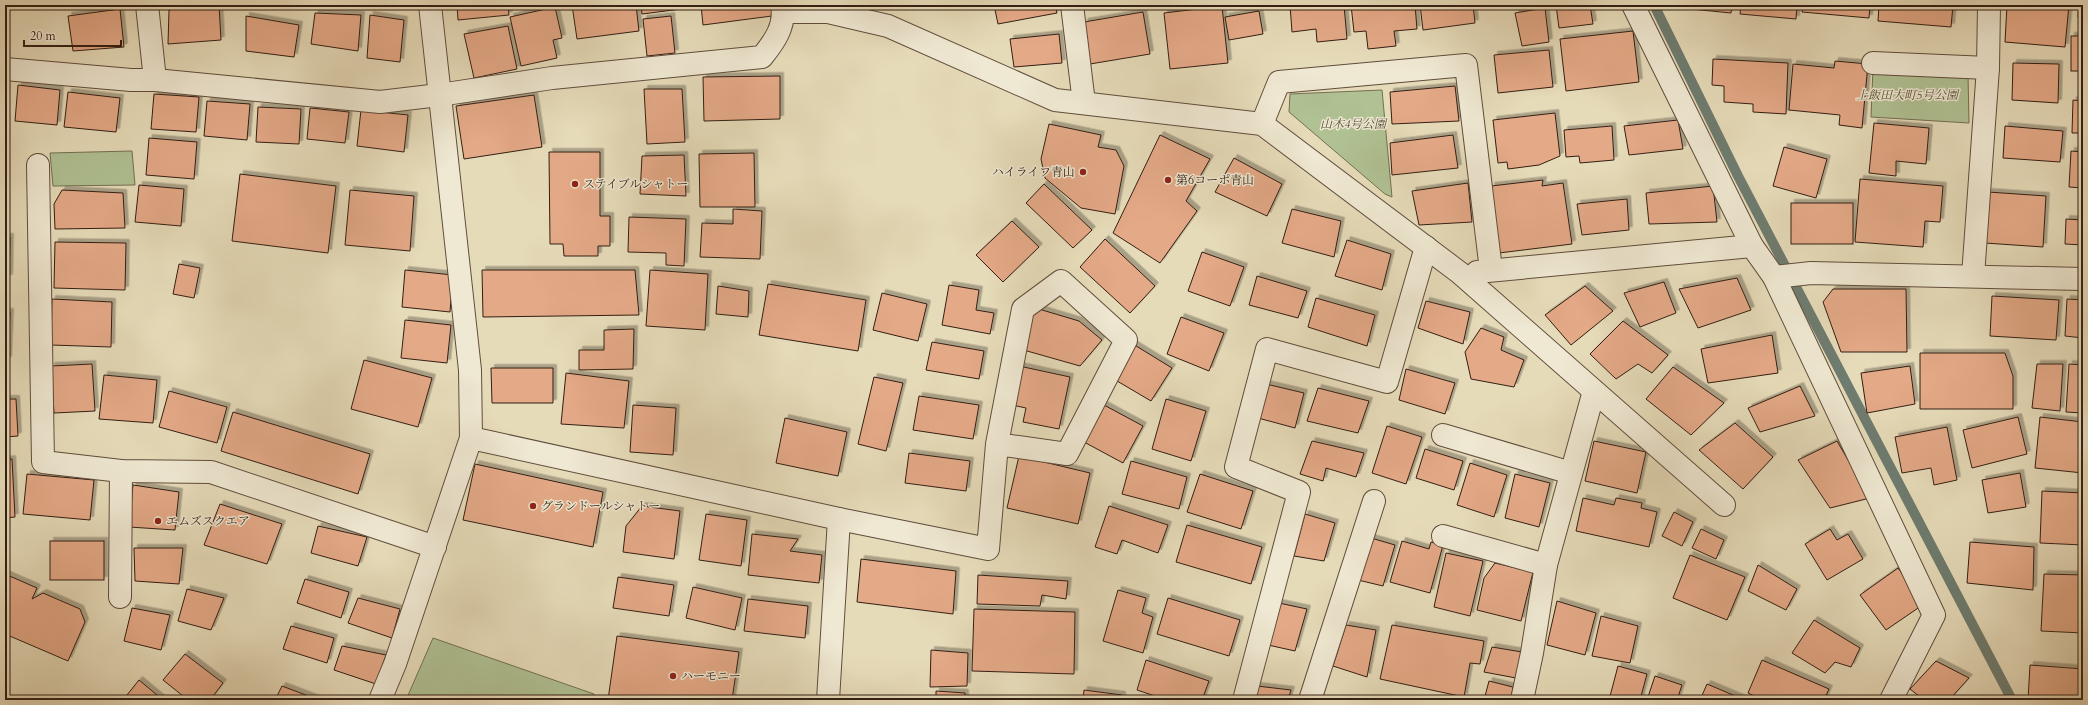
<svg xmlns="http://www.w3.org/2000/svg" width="2088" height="705" viewBox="0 0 2088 705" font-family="Cardo,'Noto Serif JP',serif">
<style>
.green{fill:#b0c193;stroke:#727053}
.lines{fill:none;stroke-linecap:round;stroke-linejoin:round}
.stream{stroke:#6e7c70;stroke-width:10}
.building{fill:#e4a987;stroke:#331e13;filter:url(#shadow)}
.street-casing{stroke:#604d3c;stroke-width:24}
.street{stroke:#efe8d2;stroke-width:22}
.poi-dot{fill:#8f2418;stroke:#efe8d2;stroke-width:1.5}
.labels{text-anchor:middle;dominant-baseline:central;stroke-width:3;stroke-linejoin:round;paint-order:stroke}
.park-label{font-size:12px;font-style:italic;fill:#584f39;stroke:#efe8d2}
.poi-label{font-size:12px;fill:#331e13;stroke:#efe8d2;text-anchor:start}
</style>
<defs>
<filter id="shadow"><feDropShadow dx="3.5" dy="-3.5" stdDeviation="0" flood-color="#0004"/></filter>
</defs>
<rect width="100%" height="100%" fill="#e6dbb9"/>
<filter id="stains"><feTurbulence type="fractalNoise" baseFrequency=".005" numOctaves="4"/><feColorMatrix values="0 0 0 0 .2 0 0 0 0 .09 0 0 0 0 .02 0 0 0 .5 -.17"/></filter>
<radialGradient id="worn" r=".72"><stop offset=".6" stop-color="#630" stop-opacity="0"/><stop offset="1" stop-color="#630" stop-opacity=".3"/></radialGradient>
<!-- green -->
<g class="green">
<polygon points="1873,68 1968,74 1969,123 1871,117"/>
<polygon points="1382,90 1392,197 1385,194 1289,112 1290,94"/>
<polygon points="132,151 135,185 53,186 50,153"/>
<polygon points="433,638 594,694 594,700 406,700"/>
</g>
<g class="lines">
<!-- stream -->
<polyline class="stream" points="1654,5 1738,176 2012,700"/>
</g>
<!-- building -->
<g class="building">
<polygon points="190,5 219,5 221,40 168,44 169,10"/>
<polygon points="457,5 508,5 509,15 458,20"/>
<polygon points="572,5 636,5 639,31 577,39"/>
<polygon points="641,5 696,5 697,7 642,14"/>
<polygon points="701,5 771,5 772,16 703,25"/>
<polygon points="994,5 1055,5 1057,13 998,24"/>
<polygon points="1290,5 1344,5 1347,39 1317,42 1316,29 1292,32"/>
<polygon points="1351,5 1415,5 1417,29 1394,31 1396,46 1368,49 1366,31 1354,32"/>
<polygon points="1420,5 1473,5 1475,23 1423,30"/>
<polygon points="1485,5 1518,5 1485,9"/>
<polygon points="1556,5 1590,5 1593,24 1559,28"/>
<polygon points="1682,5 1732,5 1731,13 1681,8"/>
<polygon points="1741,5 1797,5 1796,19 1740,14"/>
<polygon points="1803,5 1870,5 1869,18 1802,12"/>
<polygon points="1879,5 1953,5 1951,27 1878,21"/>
<polygon points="2007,5 2069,5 2065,47 2005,42"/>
<polygon points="2079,5 2083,5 2083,18 2078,17"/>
<polygon points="1222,6 1228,63 1170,69 1164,13"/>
<polygon points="555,7 562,38 553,40 557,58 521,66 510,17"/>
<polygon points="1545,8 1549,42 1522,46 1515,13"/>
<polygon points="120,9 124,47 73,51 68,16"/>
<polygon points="1259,11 1263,34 1229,40 1225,17"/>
<polygon points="1143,12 1150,54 1090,64 1084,22"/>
<polygon points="315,13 361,15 358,51 311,44"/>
<polygon points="370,15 404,20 400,62 367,58"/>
<polygon points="246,16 299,25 294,57 246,51"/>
<polygon points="671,16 675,53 647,56 643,19"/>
<polygon points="508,26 517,69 474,78 464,34"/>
<polygon points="1633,31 1639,82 1566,91 1560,39"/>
<polygon points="1059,34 1062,63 1014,67 1010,39"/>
<rect x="2071" y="36" width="12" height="35"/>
<polygon points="1549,50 1553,87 1498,93 1494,55"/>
<polygon points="1713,59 1788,63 1786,114 1753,112 1753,104 1724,102 1724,86 1712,85"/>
<polygon points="1835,61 1868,64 1862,128 1839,125 1840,115 1789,110 1793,64 1834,68"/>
<polygon points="2013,63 2059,64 2058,103 2012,100"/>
<polygon points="780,76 780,119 704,121 703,77"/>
<polygon points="18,85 60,90 57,125 15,121"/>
<polygon points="1455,86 1459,121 1392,124 1390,92"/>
<polygon points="644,89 682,89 685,142 647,144"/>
<polygon points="68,92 120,98 116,132 64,127"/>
<polygon points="154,94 199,97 196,132 151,129"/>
<polygon points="534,95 542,147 464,159 456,106"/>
<polygon points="2073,100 2083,101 2083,133 2072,133"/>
<polygon points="207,101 250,104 247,140 204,136"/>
<polygon points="258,107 301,109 299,144 256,142"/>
<polygon points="310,108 349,112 345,143 307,139"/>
<polygon points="361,110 408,115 404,152 357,146"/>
<polygon points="1555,113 1560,156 1539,165 1508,169 1507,162 1498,163 1493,120"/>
<polygon points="1678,120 1683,149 1629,155 1624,126"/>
<polygon points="1874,123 1929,128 1926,164 1896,161 1896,176 1869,173"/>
<polygon points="1049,124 1101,135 1098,147 1116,150 1124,166 1115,214 1081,208 1045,178 1041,159"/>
<polygon points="1612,126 1614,160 1580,163 1579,156 1566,157 1564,130"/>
<polygon points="2005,126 2063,131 2060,162 2003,158"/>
<polygon points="1160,135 1210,159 1186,201 1197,211 1160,263 1113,233"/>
<polygon points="1453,135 1458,168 1392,175 1390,143"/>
<polygon points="149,138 197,142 194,179 146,175"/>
<polygon points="1784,147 1827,159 1816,198 1773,186"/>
<polygon points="2071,151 2083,152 2083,188 2069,187"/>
<polygon points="549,152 600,152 600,216 610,216 610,246 598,246 598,256 564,256 563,244 550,244"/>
<polygon points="754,153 755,207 700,207 699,154"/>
<polygon points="684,155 686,196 640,194 642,156"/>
<polygon points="1234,158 1282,184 1267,216 1215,192"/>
<polygon points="240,174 336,186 328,253 232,241"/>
<polygon points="1860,179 1943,186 1940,222 1925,221 1923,247 1855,242"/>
<polygon points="1543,180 1542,186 1563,183 1572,244 1499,253 1491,186"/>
<polygon points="1468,183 1472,222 1419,225 1412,191"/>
<polygon points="1044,184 1092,230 1073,248 1026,203"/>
<polygon points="139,185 184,189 181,226 135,222"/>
<polygon points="1713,186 1717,222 1649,224 1646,193"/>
<polygon points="62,190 123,193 125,228 55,229 54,204"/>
<polygon points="350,190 414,196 410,251 345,245"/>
<polygon points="1988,192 2046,196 2043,247 1985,243"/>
<polygon points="1627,199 1629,230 1582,235 1577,204"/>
<rect x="1791" y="203" width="62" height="41"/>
<polygon points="733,209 762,211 760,259 700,257 702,223 733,224"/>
<polygon points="1292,209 1341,221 1334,257 1282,243"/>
<polygon points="629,217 686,219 684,266 666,265 666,253 628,252"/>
<polygon points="2066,219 2083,220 2083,245 2065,244"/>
<polygon points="1012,221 1039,247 1003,282 976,255"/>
<polygon points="5,237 10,237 9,278 5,278"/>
<polygon points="1105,239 1155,286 1130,313 1080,267"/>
<polygon points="1347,240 1391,254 1382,290 1335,276"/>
<polygon points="55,242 126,243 125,290 54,288"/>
<polygon points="1202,252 1244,267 1230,306 1188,291"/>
<polygon points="179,264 200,268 194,298 173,294"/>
<polygon points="405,270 453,275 450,312 402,307"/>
<polygon points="482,270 635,270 639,315 483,317"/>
<polygon points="650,270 708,274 705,330 646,326"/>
<polygon points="1257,276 1307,291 1298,318 1249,305"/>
<polygon points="1737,278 1751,310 1698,328 1679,289"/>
<polygon points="1664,282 1676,313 1640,327 1624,293"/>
<polygon points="768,284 866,300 858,351 759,335"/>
<polygon points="949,285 979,290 976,310 994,313 990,334 942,325"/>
<polygon points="718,286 749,291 748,317 716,314"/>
<polygon points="1585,286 1613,311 1571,345 1545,315"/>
<polygon points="1833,289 1906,289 1907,352 1841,352 1823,302"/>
<polygon points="882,293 927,304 918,341 873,330"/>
<polygon points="1992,296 2059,300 2056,340 1990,336"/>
<polygon points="1316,298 1375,315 1367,346 1308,327"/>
<polygon points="52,299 112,302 111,347 51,345"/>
<polygon points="2067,299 2083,300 2083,338 2065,336"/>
<polygon points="1426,301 1470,312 1463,344 1418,328"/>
<polygon points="1032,307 1079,321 1102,340 1080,366 1020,349"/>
<polygon points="5,312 10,312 8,360 5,360"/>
<polygon points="1181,317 1224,333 1209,371 1167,354"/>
<polygon points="405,320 451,325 447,363 401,358"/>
<polygon points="1623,321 1668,355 1652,373 1638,364 1616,379 1590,354"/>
<polygon points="1481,328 1504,337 1501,350 1524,360 1514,387 1471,379 1465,352"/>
<polygon points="634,329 633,369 579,370 579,350 604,350 604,330"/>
<polygon points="1772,335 1778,373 1708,383 1701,349"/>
<polygon points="932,342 984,351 979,379 926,370"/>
<polygon points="1133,344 1172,368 1151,401 1112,378"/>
<polygon points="1920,353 2005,353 2013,376 2013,409 1920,409"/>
<polygon points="364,360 432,378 418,427 351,409"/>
<polygon points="92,364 95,411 54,413 51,366"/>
<polygon points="2037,364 2063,364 2060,411 2032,408"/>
<polygon points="2069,364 2083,365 2083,413 2066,412"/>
<polygon points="1019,366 1070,377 1059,429 1023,422 1026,408 1012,405"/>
<polygon points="1910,366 1915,404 1867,413 1861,373"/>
<polygon points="1673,367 1724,403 1691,435 1646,399"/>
<polygon points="491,368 553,368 553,403 492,403"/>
<polygon points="1406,369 1455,383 1445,414 1399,400"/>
<polygon points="566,373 629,381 624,428 561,424"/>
<polygon points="104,375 157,380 153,423 99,419"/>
<polygon points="874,377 903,383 886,451 858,444"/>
<polygon points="1266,384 1304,393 1295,428 1258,418"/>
<polygon points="1800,386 1815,416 1760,432 1748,408"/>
<polygon points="1318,388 1369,401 1358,433 1307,421"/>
<polygon points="169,391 227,407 217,443 159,427"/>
<polygon points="919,396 979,405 973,439 913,430"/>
<polygon points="5,399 16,399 18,436 5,437"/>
<polygon points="1166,399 1206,411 1191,461 1152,449"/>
<polygon points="633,405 676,408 673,455 630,452"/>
<polygon points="1104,405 1143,426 1123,463 1084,442"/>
<polygon points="233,412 370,454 358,494 221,451"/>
<polygon points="2018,417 2027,454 1972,468 1963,430"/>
<polygon points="2040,417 2083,422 2083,473 2035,468"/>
<polygon points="785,418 847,432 838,476 776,463"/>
<polygon points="1735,423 1773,457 1743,489 1699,450"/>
<polygon points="1387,426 1422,437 1406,484 1372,473"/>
<polygon points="1947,427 1957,480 1934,485 1931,468 1902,473 1895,437"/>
<polygon points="1312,441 1364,453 1356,477 1326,468 1323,481 1300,474"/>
<polygon points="1594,441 1646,452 1637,493 1585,481"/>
<polygon points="1837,441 1870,498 1830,508 1798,460"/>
<polygon points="1425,449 1463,461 1454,490 1416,478"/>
<polygon points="909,453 970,461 966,491 905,483"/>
<polygon points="1019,456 1090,473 1078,524 1007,508"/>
<polygon points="12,459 15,517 5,518 5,460"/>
<polygon points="1131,461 1187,477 1179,509 1122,494"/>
<polygon points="1470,463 1507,475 1494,517 1457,505"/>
<polygon points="475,464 603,492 593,547 463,520"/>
<polygon points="2020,473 2026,507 1988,513 1982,480"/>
<polygon points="27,474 94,480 90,520 23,514"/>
<polygon points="1200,474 1253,491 1241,529 1187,512"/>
<polygon points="1515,474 1550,483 1539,527 1505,518"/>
<polygon points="133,485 179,492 175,530 129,527"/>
<polygon points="2042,491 2083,493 2083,545 2040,543"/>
<polygon points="1583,498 1614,505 1616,498 1642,503 1641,508 1657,512 1649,547 1576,531"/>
<polygon points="220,504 282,524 267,564 204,545"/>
<polygon points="642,506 680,511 674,559 623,552 626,526"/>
<polygon points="1109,506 1168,525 1158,553 1122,540 1117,554 1095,547"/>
<polygon points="1674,512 1693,522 1682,546 1662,536"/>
<polygon points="706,514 747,520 741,566 699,560"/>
<polygon points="1305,514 1335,523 1324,561 1294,556"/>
<polygon points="1187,525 1262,547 1251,584 1176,562"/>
<polygon points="318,526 367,537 358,566 311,553"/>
<polygon points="1701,529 1724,540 1716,559 1692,548"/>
<polygon points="1830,529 1837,540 1848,534 1863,559 1827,580 1805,544"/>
<polygon points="752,534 798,539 790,551 822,555 819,583 748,575"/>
<polygon points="1371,538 1395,545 1383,586 1358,580"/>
<rect x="50" y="541" width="54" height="39"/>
<polygon points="1402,541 1429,549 1431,542 1443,545 1430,593 1390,582"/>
<polygon points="1970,542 2034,547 2033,590 1967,583"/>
<polygon points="134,548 183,548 179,584 135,581"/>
<polygon points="1446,553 1483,561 1470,616 1434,607"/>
<polygon points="1690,555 1745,577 1727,620 1673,598"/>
<polygon points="861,559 956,571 953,614 857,602"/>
<polygon points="1495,563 1533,572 1521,621 1477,610 1484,578"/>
<polygon points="1758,565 1797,589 1786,610 1748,591"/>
<polygon points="1898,568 1924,604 1886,630 1860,595"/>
<polygon points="5,574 37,588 32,599 43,593 80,609 85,622 68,661 5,634"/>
<polygon points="2044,574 2083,575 2083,633 2041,631"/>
<polygon points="978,575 1068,581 1066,599 1042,595 1040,606 977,604"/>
<polygon points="618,577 674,585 669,616 613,608"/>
<polygon points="305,579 349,592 341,618 297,603"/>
<polygon points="693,587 742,598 735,630 686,618"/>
<polygon points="187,589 224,598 211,630 178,621"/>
<polygon points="1118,590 1146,598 1142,613 1153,617 1143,653 1103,641"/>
<polygon points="358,598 400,609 392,638 348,623"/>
<polygon points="1168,598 1240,620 1229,656 1157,634"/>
<polygon points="748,599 808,606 805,638 744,631"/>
<polygon points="1557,601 1596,613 1585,655 1547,645"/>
<polygon points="1279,603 1307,609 1295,651 1268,645"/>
<polygon points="132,608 170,615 161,650 124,641"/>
<polygon points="974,609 1075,612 1074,674 972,671"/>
<polygon points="1601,616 1638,626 1630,663 1592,656"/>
<polygon points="1814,620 1860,648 1851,667 1835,662 1825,673 1792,653"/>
<polygon points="1346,625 1376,630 1367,677 1333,666"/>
<polygon points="1392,625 1484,641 1480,664 1470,663 1464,697 1380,679"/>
<polygon points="291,626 334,638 327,663 283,649"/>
<polygon points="617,636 739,652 732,700 608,700"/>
<polygon points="342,646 386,655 376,684 334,670"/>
<polygon points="1492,647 1522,652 1516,678 1484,672"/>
<polygon points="931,650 968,653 967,686 930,687"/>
<polygon points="185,654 223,683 210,700 188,700 163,680"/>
<polygon points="1146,660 1209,681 1202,700 1167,700 1137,690"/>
<polygon points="1762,660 1829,689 1824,700 1763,700 1748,693"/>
<polygon points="1936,661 1969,678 1949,700 1924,700 1910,689"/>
<polygon points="2030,665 2083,669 2083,700 2028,700"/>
<polygon points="1618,666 1647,674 1640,700 1609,700"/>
<polygon points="1655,676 1682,685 1677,700 1647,700"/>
<polygon points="139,680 163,700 123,700"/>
<polygon points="1489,681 1513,687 1511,700 1484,700"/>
<polygon points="1707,684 1745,700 1700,700"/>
<polygon points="282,686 319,700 275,700"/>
<polygon points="1257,686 1291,690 1288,700 1253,700"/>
<polygon points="1084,690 1122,695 1122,700 1083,700"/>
<polygon points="936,691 965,693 965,700 936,700"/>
</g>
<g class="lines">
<!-- street casing -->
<g class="street-casing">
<g id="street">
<polyline points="147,5 155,80"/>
<polyline points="430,5 470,370 471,438 839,519 828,700"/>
<polyline points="1072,5 1084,103"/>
<polyline points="1633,5 1752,246 1774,277 1934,615 1891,700"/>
<polyline points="783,12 828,12 888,26 1055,100 1262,124 1460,273 1724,505"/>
<polyline points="1873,63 1988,68"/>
<path d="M5,69l126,11h24l225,22 59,-7 113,-17 210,-21c12,-15 24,-31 20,-52"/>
<polyline points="1262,124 1279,82 1466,65 1491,270"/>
<polyline points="38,165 43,462 121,471 211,472 435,547"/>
<polyline points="1477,272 1752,246"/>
<polyline points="1973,276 1988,68 1989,5"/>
<polyline points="1774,277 1811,273 2083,279"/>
<polyline points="1443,435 1571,473"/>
<polyline points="839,519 988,549 997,444 1023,309 1061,281 1126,340 1067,454 997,444"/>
<polyline points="1443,536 1546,565"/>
<polyline points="120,597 121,471"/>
<polyline points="380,700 395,664 471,438"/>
<polyline points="1244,700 1299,492 1236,467 1267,349 1387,382 1426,247"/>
<polyline points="1310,700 1374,501"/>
<polyline points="1522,700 1532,653 1546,565 1594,391"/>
</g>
</g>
<!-- street -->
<use href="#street" class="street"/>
</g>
<!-- markers -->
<g class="poi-dot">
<circle cx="1083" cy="172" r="4"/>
<circle cx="1168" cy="180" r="4"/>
<circle cx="575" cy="184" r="4"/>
<circle cx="533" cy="506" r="4"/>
<circle cx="158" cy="521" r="4"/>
<circle cx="673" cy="676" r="4"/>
</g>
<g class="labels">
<!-- park labels -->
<g class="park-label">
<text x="1907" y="95">上飯田大町5号公園</text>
<text x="1353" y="124">山木4号公園</text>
</g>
<!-- poi labels -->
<g class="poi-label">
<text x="1075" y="172" text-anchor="end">ハイライフ青山</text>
<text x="1176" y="180">第6コーポ青山</text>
<text x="583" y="184">ステイブルシャトー</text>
<text x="541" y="506">グランドールシャトー</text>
<text x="166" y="521">エムズスクエア</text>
<text x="681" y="676">ハーモニー</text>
</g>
</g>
<!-- margin -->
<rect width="2088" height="705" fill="none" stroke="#e6dbb9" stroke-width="20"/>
<rect x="6" y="6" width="2076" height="693" fill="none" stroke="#331e13" stroke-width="2"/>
<rect x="10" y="10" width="2068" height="685" fill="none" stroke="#331e13"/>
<!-- scale -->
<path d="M24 40v6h97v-6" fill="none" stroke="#331e13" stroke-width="2"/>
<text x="30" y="40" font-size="12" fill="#331e13" stroke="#efe8d2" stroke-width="3" paint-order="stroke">20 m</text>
<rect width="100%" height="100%" filter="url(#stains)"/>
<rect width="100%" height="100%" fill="url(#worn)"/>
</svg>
